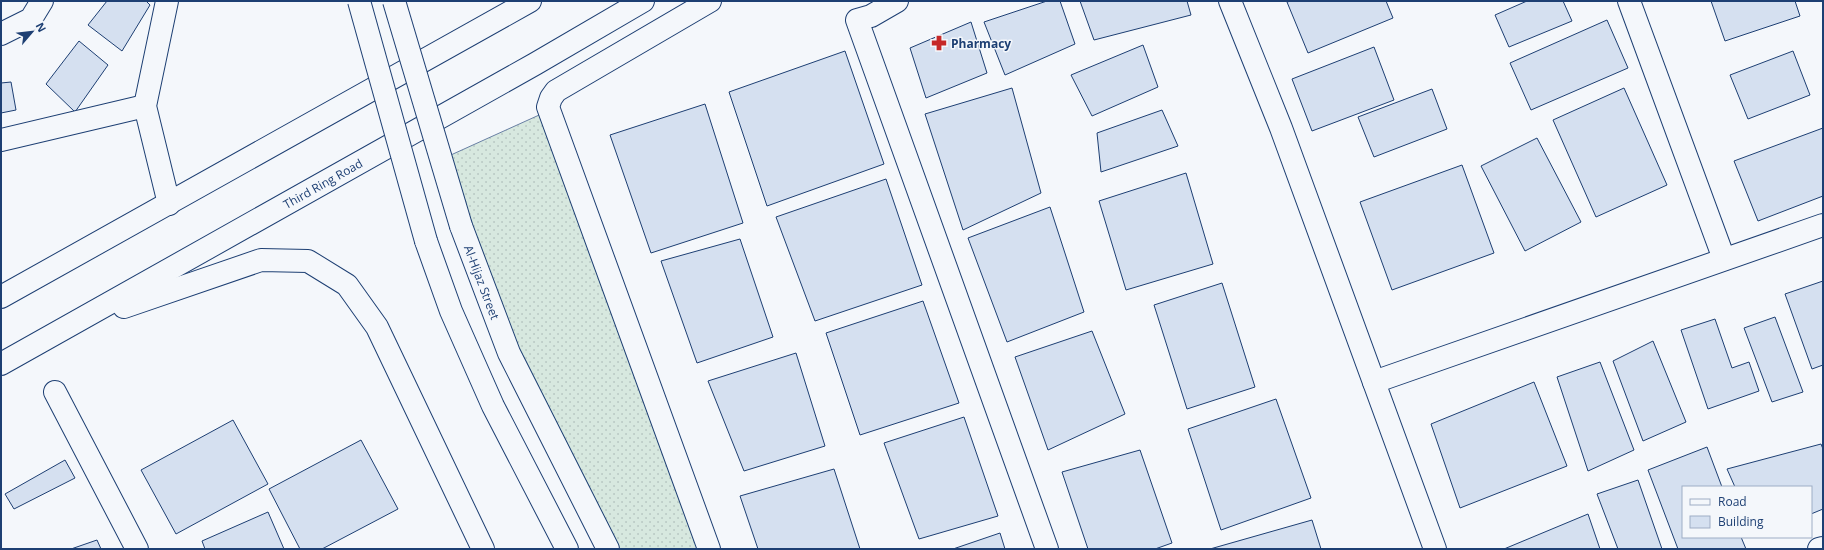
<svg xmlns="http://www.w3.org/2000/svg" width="1824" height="550" viewBox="0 0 1824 550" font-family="'Open Sans',sans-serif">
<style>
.grass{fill:url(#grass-dots);stroke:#687fa3}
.building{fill:#d5e0f0;stroke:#1d3f73}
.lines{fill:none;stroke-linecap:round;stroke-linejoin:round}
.minor-casing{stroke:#1d3f73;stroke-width:24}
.major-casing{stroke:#1d3f73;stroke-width:24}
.highway-casing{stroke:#1d3f73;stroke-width:24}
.minor{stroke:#f4f7fb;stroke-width:22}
.major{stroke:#f4f7fb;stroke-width:22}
.highway{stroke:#f4f7fb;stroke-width:22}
.major-bridge-casing{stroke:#1d3f73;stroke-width:24;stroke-linecap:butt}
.major-bridge{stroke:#f4f7fb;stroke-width:22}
.labels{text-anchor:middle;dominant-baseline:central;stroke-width:3;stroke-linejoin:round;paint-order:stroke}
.poi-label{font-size:12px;font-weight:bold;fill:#1d3f73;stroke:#f4f7fb;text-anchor:start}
.street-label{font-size:12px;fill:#1d3f73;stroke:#f4f7fb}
</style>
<defs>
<pattern id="grass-dots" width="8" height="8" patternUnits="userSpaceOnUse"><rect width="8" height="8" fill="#d7e8df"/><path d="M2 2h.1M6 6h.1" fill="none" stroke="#b8c8c3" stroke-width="1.8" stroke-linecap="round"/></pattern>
</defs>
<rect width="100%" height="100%" fill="#f4f7fb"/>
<!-- grass -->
<polygon class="grass" points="548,111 709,549 610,549 513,355 442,159"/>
<!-- building -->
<g class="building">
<polygon points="107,1 146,1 150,5 122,51 88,25"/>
<polygon points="1047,1 1060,1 1075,44 1005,75 984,22"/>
<polygon points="1080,1 1187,1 1191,15 1094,40"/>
<polygon points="1291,1 1386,1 1393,18 1308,53 1287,2"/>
<polygon points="1527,1 1563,1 1572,21 1509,47 1495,15"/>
<polygon points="1711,1 1795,1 1800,16 1725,41"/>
<polygon points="1607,20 1628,68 1531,110 1510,63"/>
<polygon points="971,22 987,73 926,98 910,48"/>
<polygon points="79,41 108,65 75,112 46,84"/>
<polygon points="1143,45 1158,87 1092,116 1071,75"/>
<polygon points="1374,47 1394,100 1312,131 1292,79"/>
<polygon points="845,51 884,164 767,206 729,92"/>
<polygon points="1793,51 1810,95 1748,119 1730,75"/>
<polygon points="11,82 16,110 1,113 1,83"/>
<polygon points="1012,88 1041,193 963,230 925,114"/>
<polygon points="1624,88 1667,185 1596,217 1553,120"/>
<polygon points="1432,89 1447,129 1374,157 1358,117"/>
<polygon points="705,104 743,223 651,253 610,135"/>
<polygon points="1162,110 1178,146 1101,172 1097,133"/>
<polygon points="1823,128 1823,196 1758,221 1734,161"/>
<polygon points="1537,138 1581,222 1525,251 1481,166"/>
<polygon points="1462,165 1494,253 1392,290 1360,202"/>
<polygon points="1186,173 1213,264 1126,290 1099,201"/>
<polygon points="886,179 922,285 815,321 776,217"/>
<polygon points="1050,207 1084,312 1007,342 968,238"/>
<polygon points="740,239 773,337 697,363 661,261"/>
<polygon points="1823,281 1823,365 1812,369 1785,294"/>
<polygon points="1222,283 1255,387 1187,409 1154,305"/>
<polygon points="923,301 959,403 860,435 826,333"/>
<polygon points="1775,317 1803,392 1772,402 1744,328"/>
<polygon points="1715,319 1732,368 1749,362 1759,391 1708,409 1681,330"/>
<polygon points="1092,331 1125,414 1048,450 1015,357"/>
<polygon points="1653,341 1686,422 1643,441 1613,361"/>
<polygon points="796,353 825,446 744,471 708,381"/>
<polygon points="1600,362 1634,450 1588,471 1557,377"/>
<polygon points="1534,382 1567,466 1460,508 1431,424"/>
<polygon points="1276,399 1311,498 1221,530 1188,429"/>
<polygon points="964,417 998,516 919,539 884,443"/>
<polygon points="233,420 268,484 176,534 141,470"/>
<polygon points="361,440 398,509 322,549 300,549 269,489"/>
<polygon points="1821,444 1823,449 1823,509 1811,514 1811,487 1735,487 1727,469"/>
<polygon points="1707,447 1722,487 1683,487 1683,537 1741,537 1746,549 1678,549 1648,470"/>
<polygon points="1140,450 1172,543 1155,549 1088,549 1062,472"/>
<polygon points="65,460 75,478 14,509 5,494"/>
<polygon points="834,469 860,549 758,549 740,496"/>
<polygon points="1638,480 1662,549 1618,549 1597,494"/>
<polygon points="268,512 284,549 205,549 202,541"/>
<polygon points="1588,514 1600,549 1504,549"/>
<polygon points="1312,520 1321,549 1210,549"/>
<polygon points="1000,533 1005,549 953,549"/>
<polygon points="97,540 101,549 71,549"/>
</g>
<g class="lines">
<!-- minor casing -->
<g class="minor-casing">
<g id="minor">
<polyline points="167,1 145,106 169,204"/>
<polyline points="897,1 871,16 857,20 1047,549"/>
<polyline points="1230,1 1281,128 1435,549"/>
<polyline points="1629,1 1724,259"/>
<polyline points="1,34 31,19 42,1"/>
<polyline points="1,140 145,106"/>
<polyline points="1374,382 1823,225"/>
<polyline points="55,392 137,549"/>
<polyline points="709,549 548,107 551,98 556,91 710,1"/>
<polyline points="1819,549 1823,548"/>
</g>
</g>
<!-- major casing -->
<g class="major-casing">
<g id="major">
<path id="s1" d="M461,226l48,127 99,196"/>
<polyline points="426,241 451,311 493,406 567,549"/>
</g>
</g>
<!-- highway casing -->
<g class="highway-casing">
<g id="highway">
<polyline points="1,297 530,1"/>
<polyline points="124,307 261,260 308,261 347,285 377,327 483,549"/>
<path id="s2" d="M1,364l534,-300 108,-63"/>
</g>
</g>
<!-- minor -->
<use href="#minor" class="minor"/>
<!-- major -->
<use href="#major" class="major"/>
<!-- highway -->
<use href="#highway" class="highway"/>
<!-- major-bridge casing -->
<g class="major-bridge-casing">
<g id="major-bridge">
<polyline points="359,1 426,241"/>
<polyline points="394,1 461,226"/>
</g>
</g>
<!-- major-bridge -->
<use href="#major-bridge" class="major-bridge"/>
</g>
<!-- icons -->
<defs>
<g id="pharmacy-bare" transform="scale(1.2)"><path d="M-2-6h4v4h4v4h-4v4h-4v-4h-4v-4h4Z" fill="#c62828" stroke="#f4f7fb" stroke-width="2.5" paint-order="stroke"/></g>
</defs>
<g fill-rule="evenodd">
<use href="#pharmacy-bare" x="939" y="43"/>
</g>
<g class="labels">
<!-- poi labels -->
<g class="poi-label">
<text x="951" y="43">Pharmacy</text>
</g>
<!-- street labels -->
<g class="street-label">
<text stroke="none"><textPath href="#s2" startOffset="369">Third Ring Road</textPath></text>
<text stroke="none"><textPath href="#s1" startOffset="60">Al-Hijaz Street</textPath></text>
</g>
</g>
<!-- border -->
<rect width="1824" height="550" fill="none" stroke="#1d3f73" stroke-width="4"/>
<!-- legend -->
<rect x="1682" y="486" width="130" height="52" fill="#f4f7fb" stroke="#9eadc5"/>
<rect x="1690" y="499" width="20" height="6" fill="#f4f7fb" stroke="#9eadc5"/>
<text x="1718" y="506" font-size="12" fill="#1d3f73">Road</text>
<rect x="1690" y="516" width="20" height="12" fill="#d5e0f0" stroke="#9eadc5"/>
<text x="1718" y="526" font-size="12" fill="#1d3f73">Building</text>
<!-- north arrow -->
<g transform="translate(32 32) rotate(62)" stroke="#f4f7fb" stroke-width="3" paint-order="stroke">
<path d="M0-3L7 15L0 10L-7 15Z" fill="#1d3f73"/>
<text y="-6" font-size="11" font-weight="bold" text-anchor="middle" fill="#1d3f73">N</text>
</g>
</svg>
